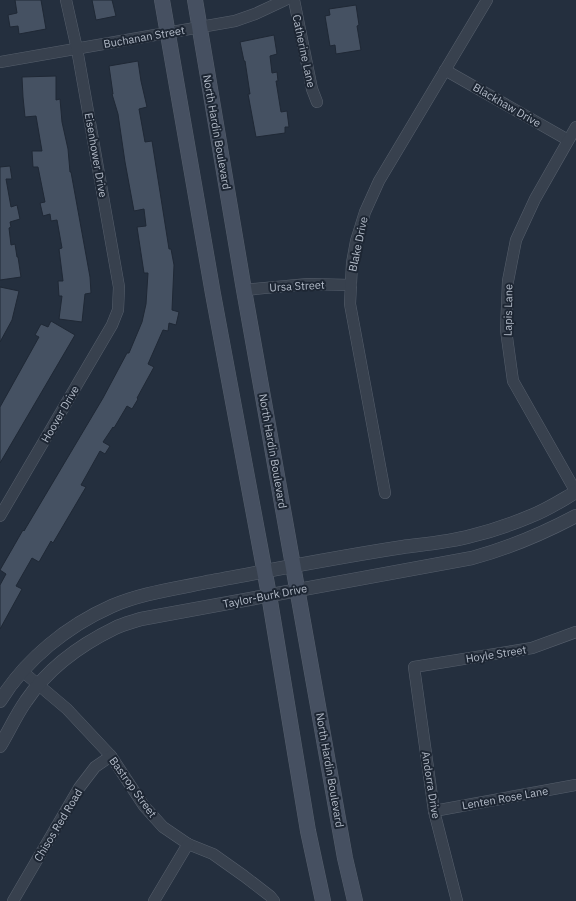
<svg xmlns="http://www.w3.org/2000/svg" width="576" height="901" viewBox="0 0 576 901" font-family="'IBM Plex Sans',sans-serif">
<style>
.building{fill:#455162;stroke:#1f2835}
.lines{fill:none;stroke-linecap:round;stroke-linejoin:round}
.minor-casing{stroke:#565f6c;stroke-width:12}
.tertiary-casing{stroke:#565f6c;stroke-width:14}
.secondary-casing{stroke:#565f6c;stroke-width:16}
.minor{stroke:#38414e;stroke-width:11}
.tertiary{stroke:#38414e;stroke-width:13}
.secondary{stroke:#465061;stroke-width:15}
.labels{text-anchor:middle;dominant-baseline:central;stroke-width:4;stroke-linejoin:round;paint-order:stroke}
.street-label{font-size:11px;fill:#b4bcc9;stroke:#1d2633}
</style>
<rect width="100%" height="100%" fill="#242f3e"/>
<!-- building -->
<g class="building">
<polygon points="15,0 41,0 46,29 19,34 18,26 10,27 8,15 17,13"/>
<polygon points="92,0 112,0 116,16 96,20"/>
<polygon points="356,5 359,25 357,26 361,50 336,54 335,45 330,46 325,16 330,15 329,9"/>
<polygon points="274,35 277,54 270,56 272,73 277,72 278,81 276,81 281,112 287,111 289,127 285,127 285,133 256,137 248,94 250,94 245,61 244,61 240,42"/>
<polygon points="138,61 141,81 147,107 139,109 145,142 152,141 169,249 171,249 174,265 172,310 179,312 176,325 169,323 168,331 163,330 148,364 154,367 137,398 138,399 132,409 127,406 114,428 113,427 103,442 110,446 105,454 100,451 81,485 86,487 53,543 51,541 39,562 32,558 16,586 22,589 0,629 0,585 6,574 0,570 23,530 24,531 103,398 127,353 129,353 142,322 146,304 148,273 144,273 137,227 146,226 144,209 134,211 125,162 118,114 112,94 113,94 109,66"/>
<polygon points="56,76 56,100 60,99 62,122 68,149 70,172 71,172 90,277 91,293 85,294 82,322 59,319 62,296 59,296 58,281 63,281 59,249 62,248 57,220 51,221 50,214 43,216 40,203 45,202 38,167 33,167 32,151 42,151 36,116 25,117 23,97 22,77"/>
<polygon points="10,166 12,179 6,179 11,207 17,205 20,219 10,222 11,227 9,228 11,245 15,244 17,257 18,257 21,277 0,280 0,167"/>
<polygon points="0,287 19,291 12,320 0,342"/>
<polygon points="51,321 75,335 0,463 0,407 39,337 35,335 41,324 48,327"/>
</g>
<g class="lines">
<!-- minor casing -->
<g class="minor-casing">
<g id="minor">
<polyline points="294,0 312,89 317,102"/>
<polyline points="0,62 235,21 255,14 285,0"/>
<polyline points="445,70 568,140"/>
<polyline points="576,127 535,199 516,240 508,281 506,330 513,381 576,492"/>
<polyline points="244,290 308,284 351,285"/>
<polyline points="385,493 350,304 352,263 356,241 365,212 379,181 487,0"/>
<polyline points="0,516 112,325 118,310 119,287 77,49 66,0"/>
<polyline points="22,671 67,709 111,756 144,806 163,827 188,844 213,854 244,876 270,896 274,901"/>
<polyline points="434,811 576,785"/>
<polyline points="13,901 79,788 95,767 111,756"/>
<polyline points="154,901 188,844"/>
<polyline points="457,901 434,811 414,667 532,648 576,632"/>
</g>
</g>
<!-- tertiary casing -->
<g class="tertiary-casing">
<g id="tertiary">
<path d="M0,701c26,-42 67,-75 112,-95 30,-13 63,-17 95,-24 65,-12 130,-25 196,-35 23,-3 46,-5 68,-11 21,-5 41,-12 60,-20 16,-6 31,-16 45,-24"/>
<path d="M0,746c9,-15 16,-31 26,-45 22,-33 54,-56 89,-73 8,-4 17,-6 26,-9l331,-61c37,-10 70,-24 104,-42"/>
</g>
</g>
<!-- secondary casing -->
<g class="secondary-casing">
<g id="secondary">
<polyline points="162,0 213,294 269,595 308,831 323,901"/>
<polyline points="195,0 244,290 345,858 355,901"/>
</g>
</g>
<!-- minor -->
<use href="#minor" class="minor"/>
<!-- tertiary -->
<use href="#tertiary" class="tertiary"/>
<!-- secondary -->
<use href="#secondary" class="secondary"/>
</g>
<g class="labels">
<!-- street labels -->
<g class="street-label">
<text transform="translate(144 37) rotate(-10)">Buchanan Street</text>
<text transform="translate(304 51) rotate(78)">Catherine Lane</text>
<text transform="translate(507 105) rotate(30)">Blackhaw Drive</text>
<text transform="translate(217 132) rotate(80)">North Hardin Boulevard</text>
<text transform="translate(96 155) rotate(80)">Eisenhower Drive</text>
<text transform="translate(358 244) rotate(-78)">Blake Drive</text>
<text transform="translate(297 286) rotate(-3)">Ursa Street</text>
<text transform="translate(508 310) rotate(-89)">Lapis Lane</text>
<text transform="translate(60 414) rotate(-60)">Hoover Drive</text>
<text transform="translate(273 451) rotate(80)">North Hardin Boulevard</text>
<text transform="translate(265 596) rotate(-11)">Taylor-Burk Drive</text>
<text transform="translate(496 654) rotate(-9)">Hoyle Street</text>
<text transform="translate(330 770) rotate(80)">North Hardin Boulevard</text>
<text transform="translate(431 785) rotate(81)">Andorra Drive</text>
<text transform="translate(133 787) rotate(54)">Bastrop Street</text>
<text transform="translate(505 798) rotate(-10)">Lenten Rose Lane</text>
<text transform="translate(58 825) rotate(-59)">Chisos Red Road</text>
</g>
</g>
</svg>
